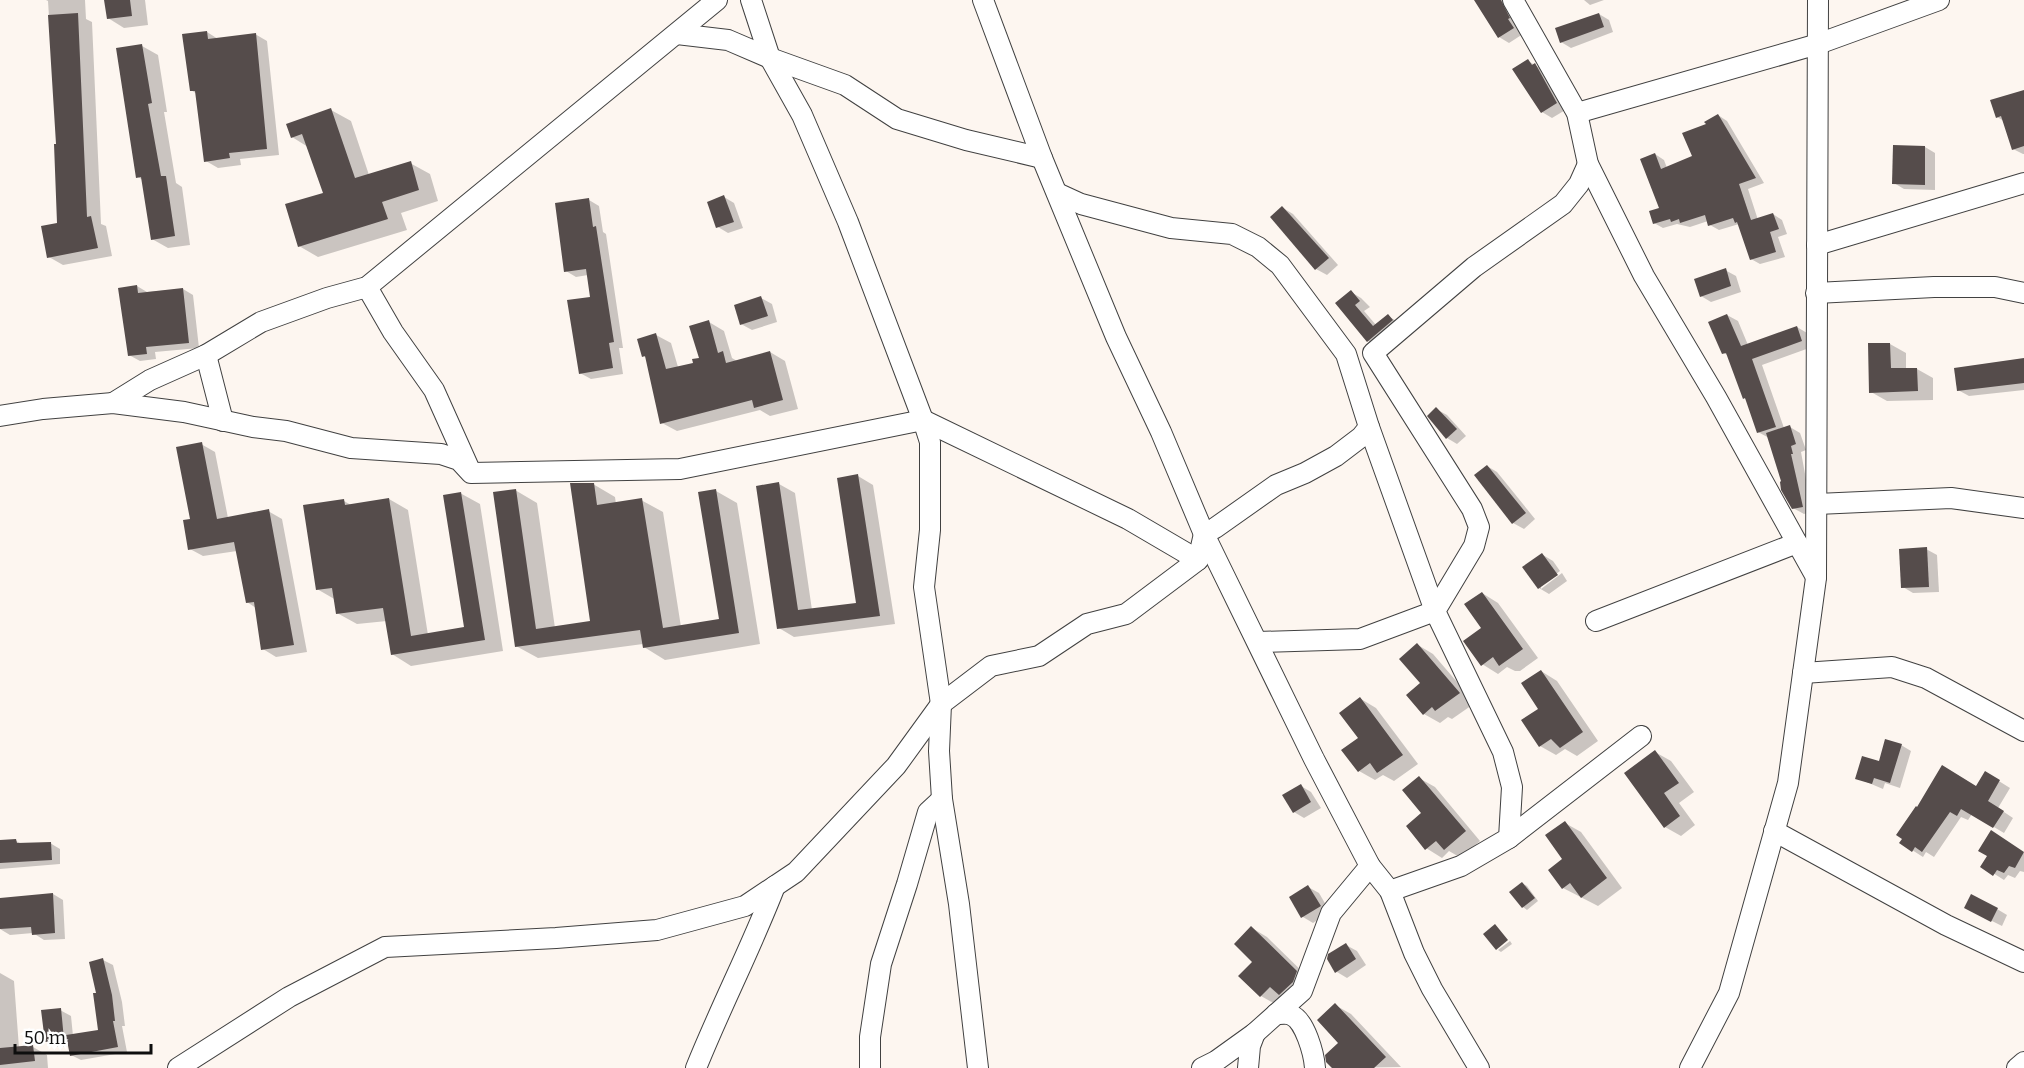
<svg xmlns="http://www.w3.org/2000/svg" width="2024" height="1068" viewBox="0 0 2024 1068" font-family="Bitter,serif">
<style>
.shadow{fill:#0003}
.building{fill:#554c4b}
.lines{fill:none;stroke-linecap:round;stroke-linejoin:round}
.minor-casing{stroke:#414141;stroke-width:22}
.minor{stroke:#fff;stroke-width:20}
</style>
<rect width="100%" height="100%" fill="#fdf6f0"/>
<!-- shadow -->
<g class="shadow">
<polygon points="46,0 85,0 86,19 92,22 101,224 106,226 112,256 63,265 49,257 58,224 57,145 48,1"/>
<polygon points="106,0 145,0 148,25 124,28 108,18"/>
<polygon points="1476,0 1513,0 1523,34 1509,43 1499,37"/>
<polygon points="1584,0 1604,0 1590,5"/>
<polygon points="1599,14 1609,20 1613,32 1571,48 1561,42"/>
<polygon points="207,32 218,39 255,34 267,41 279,155 240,159 241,165 218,168 206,161 197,94 191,90"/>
<polygon points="142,46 158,55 167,112 164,112 176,183 182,187 190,245 168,248 152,239 143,180 138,177"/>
<polygon points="1528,61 1545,71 1567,109 1552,118 1542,112"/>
<polygon points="2024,91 2024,154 2023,154 2013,149 2004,121 1997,117"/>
<polygon points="331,110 351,121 369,175 410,163 430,174 438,201 401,213 407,230 318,257 299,246 325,194 308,147 292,137"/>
<polygon points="1718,115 1727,121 1764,183 1748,189 1758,220 1773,214 1782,220 1787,234 1778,237 1785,257 1760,264 1751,259 1739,224 1719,230 1710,225 1708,221 1690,227 1677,224 1663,228 1654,223 1661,209 1655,154 1664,160 1667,168 1693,157 1708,125"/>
<polygon points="1894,147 1925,147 1935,153 1935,190 1904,189 1894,183"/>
<polygon points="724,197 734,203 743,228 728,233 718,227"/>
<polygon points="589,200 599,206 603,232 606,234 623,348 619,348 623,374 591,379 580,373 591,298 588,275 576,277 566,271"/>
<polygon points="1283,208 1293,214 1338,265 1327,275 1316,269 1272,217"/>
<polygon points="1725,270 1736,276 1741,292 1711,302 1701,296"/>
<polygon points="137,286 147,292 183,289 193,295 199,348 155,352 156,359 140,361 129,355"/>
<polygon points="1351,292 1361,298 1370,307 1364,311 1376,325 1388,316 1398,322 1379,347 1368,341 1337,303"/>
<polygon points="761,298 772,304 777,322 752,330 741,324"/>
<polygon points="1727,315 1738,321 1748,345 1797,327 1807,333 1812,347 1762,365 1784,428 1790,427 1800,433 1806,450 1801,452 1812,512 1804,514 1793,508 1769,438 1758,432 1748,400 1744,398 1729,356 1724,353"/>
<polygon points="709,322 724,331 732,358 737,361 770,352 785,361 798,409 770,416 760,410 677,431 662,423 647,358 643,356 656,335 671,343 678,367 695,364 700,359"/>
<polygon points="1890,344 1906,353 1906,369 1917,369 1933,378 1933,400 1887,401 1871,392"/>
<polygon points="2024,360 2024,390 1969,396 1958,390"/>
<polygon points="1436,409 1447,415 1466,436 1457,444 1447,438 1429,416"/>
<polygon points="201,444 215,452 228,518 268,511 282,519 307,652 276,657 263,649 256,608 247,602 237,551 203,556 190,549 191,520"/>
<polygon points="1487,466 1497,472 1535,519 1524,529 1513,523"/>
<polygon points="858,476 873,485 895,624 794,637 779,628 779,484 795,493 812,610 858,604"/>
<polygon points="593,484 615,497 616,504 641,500 663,512 681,627 720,621 716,491 737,503 760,644 665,660 644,647 643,644 538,658 516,646 515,490 537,503 555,628 592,623"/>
<polygon points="460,493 480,504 503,651 411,666 392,654 387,621 357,624 337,613 336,600 317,589 344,501 351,505 389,499 408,510 428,635 466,628"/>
<polygon points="1926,549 1937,555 1939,592 1913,593 1903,587"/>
<polygon points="1543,555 1553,561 1560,571 1541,585 1541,589 1562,573 1567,581 1549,594 1539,588"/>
<polygon points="1482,593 1498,603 1538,658 1520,671 1515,671 1507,667 1498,674 1482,664"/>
<polygon points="1418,645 1433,654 1475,703 1452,719 1448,717 1440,723 1424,714"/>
<polygon points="1541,671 1557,681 1598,741 1577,756 1565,749 1556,755 1540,746"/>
<polygon points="1361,699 1376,708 1418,764 1394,781 1383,775 1375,780 1359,771"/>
<polygon points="1901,745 1911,751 1900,788 1885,783 1883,789 1857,778"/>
<polygon points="1655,752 1671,761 1694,792 1679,803 1695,825 1681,836 1665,827"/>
<polygon points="1986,773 2010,788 1998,808 2013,818 2004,833 1972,814 1968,820 1961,817 1934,857 1926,852 1923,857 1901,843 1977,788"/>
<polygon points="1419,778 1435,787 1480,841 1461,858 1449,851 1442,858 1426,848"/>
<polygon points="1301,786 1311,792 1321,808 1304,818 1294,812"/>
<polygon points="1565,823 1581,832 1622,888 1598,906 1563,888"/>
<polygon points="2002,838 2024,853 2024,872 2020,871 2015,878 2008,875 2004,880 1982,866"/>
<polygon points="16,841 22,844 50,843 60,849 60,864 0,869 0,842"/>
<polygon points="1522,883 1527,886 1538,901 1527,910 1523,907"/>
<polygon points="1308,887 1319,893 1330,912 1313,923 1303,917"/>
<polygon points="53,894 63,900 65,939 44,940 33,933 10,935 0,929 0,900"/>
<polygon points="1997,909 2007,915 2002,926 1976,913"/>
<polygon points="1252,928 1267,937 1312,981 1277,1005 1261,996 1254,961"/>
<polygon points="1510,941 1512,944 1501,952 1498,950"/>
<polygon points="1346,945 1357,951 1366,965 1347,978 1337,972"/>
<polygon points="103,960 113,965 122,1002 125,1026 122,1026 127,1052 81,1060 71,1055 70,1046 57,1047 46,1041 60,1010 71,1016 73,1036 100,1031 98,994"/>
<polygon points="0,973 14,981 19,1048 33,1047 47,1055 48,1068 0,1068"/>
<polygon points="1335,1005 1351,1014 1401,1067 1334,1068 1340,1043"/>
</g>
<!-- building -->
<g class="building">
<polygon points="104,0 130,0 132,16 107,19"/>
<polygon points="1474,0 1501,0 1510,18 1508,19 1514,28 1498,38"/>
<polygon points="78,13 87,217 91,216 98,248 47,258 41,226 57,223 54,144 56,144 48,15"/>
<polygon points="1599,13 1604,27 1560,43 1555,28"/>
<polygon points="207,31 208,39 256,33 267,149 229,153 230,158 204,162 195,91 190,91 182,34"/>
<polygon points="142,44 152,103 148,104 161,176 166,176 175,236 151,240 141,177 136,178 116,48"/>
<polygon points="1528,59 1532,65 1535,63 1557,103 1541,113 1512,69"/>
<polygon points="2024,90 2024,146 2012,150 2001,116 1996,118 1990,100"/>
<polygon points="331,108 355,178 411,161 419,190 382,202 388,219 298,247 285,204 323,193 302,134 291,138 286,124"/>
<polygon points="1718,114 1756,178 1739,184 1751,220 1773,213 1779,229 1770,232 1776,252 1750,260 1737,222 1735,223 1733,218 1708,226 1705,215 1680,223 1679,219 1671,222 1670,219 1653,224 1649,211 1659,208 1640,159 1655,153 1661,169 1692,156 1682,133 1706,124 1704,122"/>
<polygon points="1893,145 1925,146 1925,185 1892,184"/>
<polygon points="724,195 734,222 716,228 707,202"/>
<polygon points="589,198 593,227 596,226 614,342 609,343 613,368 579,374 567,300 590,297 586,269 564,272 555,203"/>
<polygon points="1282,206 1329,258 1315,270 1270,217"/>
<polygon points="1726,268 1731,286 1700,297 1694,279"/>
<polygon points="137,285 138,293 183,288 189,343 146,347 147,354 128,356 118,288"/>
<polygon points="1351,290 1360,301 1355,305 1373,326 1388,314 1393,320 1367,342 1335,303"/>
<polygon points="761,296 768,316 740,325 734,305"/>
<polygon points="1727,314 1741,346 1797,326 1802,341 1752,359 1776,427 1757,433 1745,398 1743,399 1726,353 1722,354 1708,322"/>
<polygon points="709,320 718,353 723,351 726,363 770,351 783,400 754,408 752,400 660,424 645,356 642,357 637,339 656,333 666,369 693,363 692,359 699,358 689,326"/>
<polygon points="1868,343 1890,343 1891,368 1917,368 1918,391 1869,393"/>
<polygon points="2024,358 2024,383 1957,391 1954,368"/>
<polygon points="1436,407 1457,429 1446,439 1427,416"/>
<polygon points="1790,425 1796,444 1791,446 1793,454 1791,454 1803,507 1792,509 1781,490 1780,482 1781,481 1766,433"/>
<polygon points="202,442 217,519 269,509 294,645 261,650 254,602 246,603 234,542 188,550 183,520 190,519 176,447"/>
<polygon points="1487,465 1526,513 1512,524 1474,475"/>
<polygon points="858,474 880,616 777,629 756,486 779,482 798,610 856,603 837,478"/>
<polygon points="570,483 594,483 597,505 642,498 663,628 719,619 698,492 716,489 739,633 643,648 640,630 515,647 493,492 516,489 536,629 590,621"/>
<polygon points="461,492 485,640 391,655 383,608 336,614 332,588 316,590 303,505 344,499 345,505 389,498 411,636 464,627 443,495"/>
<polygon points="1927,547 1929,587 1901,588 1899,549"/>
<polygon points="1542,553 1558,575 1538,589 1522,567"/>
<polygon points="1482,592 1523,649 1499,666 1493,657 1481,666 1463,641 1481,628 1464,604"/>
<polygon points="1417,643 1460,693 1435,711 1432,707 1423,715 1406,695 1420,683 1399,659"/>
<polygon points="1541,670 1583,732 1560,748 1551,739 1539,747 1521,720 1538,709 1521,683"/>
<polygon points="1360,697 1403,755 1377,773 1370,763 1358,772 1341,750 1358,738 1339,713"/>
<polygon points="1885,739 1902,744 1890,783 1874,778 1872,784 1855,779 1862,756 1879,761"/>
<polygon points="1655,750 1679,783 1664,793 1680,816 1664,828 1624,773"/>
<polygon points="1942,765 1976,786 1985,771 2000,780 1988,801 2004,811 1993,828 1961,809 1957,816 1950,812 1922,852 1915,847 1912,852 1899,843 1902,839 1896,835 1916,806 1917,807"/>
<polygon points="1419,776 1466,831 1444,850 1436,841 1425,850 1406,826 1421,813 1402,790"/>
<polygon points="1301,784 1311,802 1293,813 1282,795"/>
<polygon points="1565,821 1607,878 1581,898 1570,883 1562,889 1548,870 1562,859 1545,835"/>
<polygon points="1991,830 2024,852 2015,868 2009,866 2004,873 1997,870 1993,876 1980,867 1987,856 1978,851"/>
<polygon points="16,839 17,843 51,842 52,860 0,863 0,840"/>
<polygon points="1522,882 1535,898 1522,908 1509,892"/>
<polygon points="1308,885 1321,906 1301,918 1289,897"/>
<polygon points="53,893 55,933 32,935 31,927 0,929 0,898"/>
<polygon points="1971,894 1998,908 1991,922 1964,908"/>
<polygon points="1495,924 1508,940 1496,950 1483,934"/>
<polygon points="1251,926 1297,971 1293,982 1279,995 1270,987 1260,997 1238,976 1252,962 1234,944"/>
<polygon points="1346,943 1356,959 1335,973 1327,959 1328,954"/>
<polygon points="103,958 112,995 115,1021 113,1021 118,1047 70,1056 66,1035 98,1030 93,993 96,993 89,962"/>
<polygon points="1335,1003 1386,1057 1374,1068 1332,1068 1326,1062 1325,1055 1338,1043 1317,1020"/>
<polygon points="61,1008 64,1040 45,1042 41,1010"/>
<polygon points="33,1045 35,1061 0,1065 0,1048"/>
</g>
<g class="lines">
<!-- minor casing -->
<g class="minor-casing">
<g id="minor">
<polyline points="751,0 770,58 802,115 848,222 923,420 930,442 930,530 924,587 941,704 939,751 942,799 959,904 978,1068"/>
<polyline points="983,0 1042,158 1116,337 1161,432 1204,534 1314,759 1370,866 1390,891 1414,953 1432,989 1479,1068"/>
<polyline points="1513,0 1577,113 1588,164 1644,276 1716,397 1816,577"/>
<polyline points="677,34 728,40 770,58 845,85 897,119 966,140 1042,158"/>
<polyline points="1577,113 1818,44 1939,0"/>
<polyline points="1057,193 1081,204 1171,228 1232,234 1258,247 1280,265 1346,354 1369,427 1435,611 1360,639 1258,642"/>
<polyline points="1817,245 2024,183"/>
<polyline points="367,287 393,332 434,390 469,468"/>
<polyline points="1816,293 1934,287 1995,287 2024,293"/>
<polyline points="206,355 223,421"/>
<polyline points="113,403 150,380 206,355 261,322 327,298 367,287 717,0"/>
<polyline points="0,416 43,409 113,403 184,412 253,427 286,431 351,448 441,454 459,460 471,473 680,469 923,420 1128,519 1198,560"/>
<polyline points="1817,504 1951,498 2024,508"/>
<polyline points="1596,621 1797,543"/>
<polyline points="1803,673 1892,667 1926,678 2024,731"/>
<polyline points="1774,831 1946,925 2024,962"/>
<polyline points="1509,838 1641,736"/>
<polyline points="1390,891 1461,866 1509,838 1512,787 1503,752 1435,611 1474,546 1479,527 1472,509 1373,353 1474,267 1563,204 1579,184 1588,164"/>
<path d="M1276,1014c4,0 11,-1 15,1 14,5 23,39 24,53"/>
<polyline points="178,1068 289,997 385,947 556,938 657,930 745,906 796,872 896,766 941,704 991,666 1039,656 1087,624 1126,614 1198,560 1204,534 1215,528 1276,485 1305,473 1336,456 1361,437 1369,427"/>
<path d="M696,1068c25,-62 55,-120 79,-182"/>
<polyline points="870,1068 870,1037 881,964 907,884 928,812 942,799"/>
<polyline points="1202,1068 1216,1061 1255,1033 1302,991 1331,913 1370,866"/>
<polyline points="1248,1068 1250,1046 1255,1033"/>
<polyline points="1690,1068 1729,993 1788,783 1816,578 1818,0"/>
<polyline points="2017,1068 2024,1062"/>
</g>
</g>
<!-- minor -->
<use href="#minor" class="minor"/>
</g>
<!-- scale -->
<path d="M15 1044v9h136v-9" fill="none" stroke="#0e0e0e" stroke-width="3"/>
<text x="24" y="1044" font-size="18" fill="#0e0e0e" stroke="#ffffff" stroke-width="4.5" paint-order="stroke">50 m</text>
</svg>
